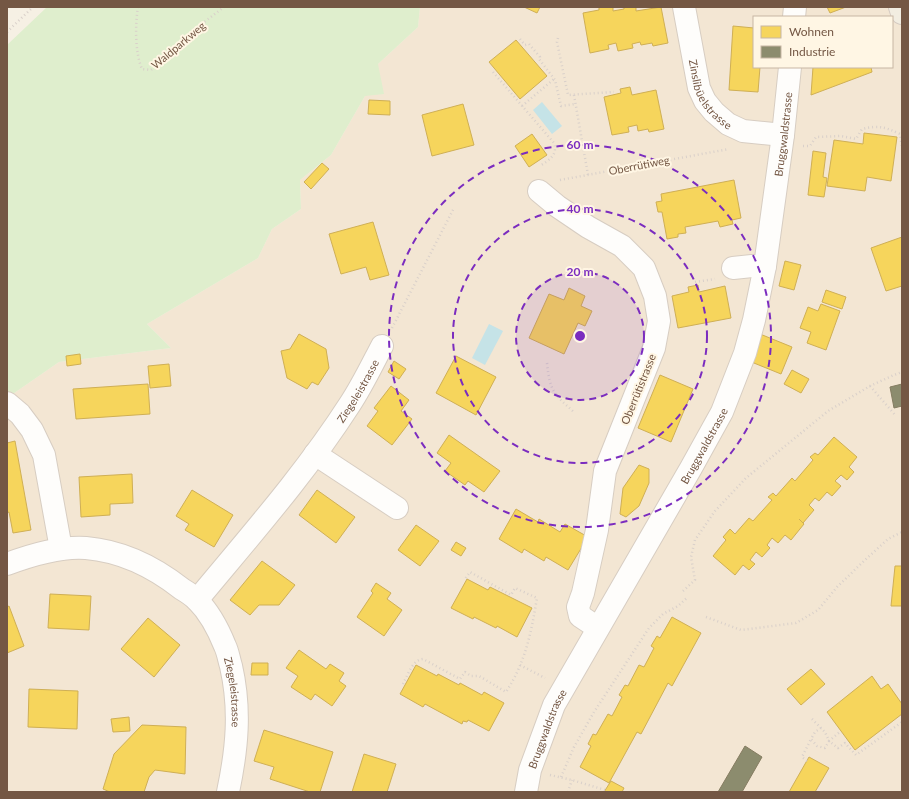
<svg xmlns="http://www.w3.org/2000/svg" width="909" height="799" viewBox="0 0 909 799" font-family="Lato,sans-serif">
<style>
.residential{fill:#f3e6d3;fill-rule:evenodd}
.green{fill:#dfeecd}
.water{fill:#c5e3e7}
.homes{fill:#f6d55c;stroke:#cfaf55}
.industry{fill:#8c8c6e;stroke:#857c61}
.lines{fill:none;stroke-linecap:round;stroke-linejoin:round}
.minor-casing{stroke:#d7cdc2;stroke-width:24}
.major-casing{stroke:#d5cbc2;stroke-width:24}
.path{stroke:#d9d0ca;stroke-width:2.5;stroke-dasharray:1 3;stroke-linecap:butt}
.minor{stroke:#fefdfb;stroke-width:22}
.major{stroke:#f2ede1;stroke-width:22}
.ring{fill:none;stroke:#7b2cbf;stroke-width:2;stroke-dasharray:7 5}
.labels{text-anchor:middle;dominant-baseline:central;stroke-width:4;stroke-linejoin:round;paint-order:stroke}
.street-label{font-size:11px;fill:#745744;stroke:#fff6e4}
.centre{fill:#7b2cbf;stroke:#fff6e4;stroke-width:2}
.ring-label{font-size:12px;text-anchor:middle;font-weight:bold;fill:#7b2cbf;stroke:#fff6e4;stroke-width:4;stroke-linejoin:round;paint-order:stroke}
</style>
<rect width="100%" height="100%" fill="#f6f0e4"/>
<!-- residential -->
<path class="residential" d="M420,7h482v785h-895v-394l52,-36 112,-14 -24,-24 111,-66 14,-29 29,-20 -1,-29 31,-25 34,-59 13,-32 40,-37zM754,17h138v50h-138z"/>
<!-- green -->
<polygon class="green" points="47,7 420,7 418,27 378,64 384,94 365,96 331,155 300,180 301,209 272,229 258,258 147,324 171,348 59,362 7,398 7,45"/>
<!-- water -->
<g class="water">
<polygon points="542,102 562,126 552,134 533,110"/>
<polygon points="489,324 503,331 485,365 472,358"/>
</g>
<!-- homes -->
<g class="homes">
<polygon points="524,7 540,7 537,13"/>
<polygon points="599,7 613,7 613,11 624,9 624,7 636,7 636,11 661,7 668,43 653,46 652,43 641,45 640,42 632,44 633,48 618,51 616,43 608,45 609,49 590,53 583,13 599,10"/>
<polygon points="827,7 846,7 830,13"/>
<polygon points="733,26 754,28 754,67 760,67 758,92 729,90"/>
<polygon points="516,40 547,76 520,99 489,62"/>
<polygon points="813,67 871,67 872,72 811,95"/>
<polygon points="630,87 632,95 656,90 664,129 649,132 648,129 638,131 637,125 628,127 629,132 612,135 604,97 621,93 620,89"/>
<polygon points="369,100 390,101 390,115 368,114"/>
<polygon points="463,104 474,145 432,156 422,115"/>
<polygon points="864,133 897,137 891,181 867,177 865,191 827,186 834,140 863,144"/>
<polygon points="532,134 547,155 529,167 515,146"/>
<polygon points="813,151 826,153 823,177 827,178 824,197 808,195"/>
<polygon points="322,163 329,169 311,189 304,182"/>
<polygon points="734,180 741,218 732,220 733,224 720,227 718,221 685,227 686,233 678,234 678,237 667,239 662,212 658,212 656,202 662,201 661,194"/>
<polygon points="373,222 389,275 370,280 366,267 341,274 329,234"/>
<polygon points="902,237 902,286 886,291 871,248"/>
<polygon points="785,261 801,265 794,290 779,286"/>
<polygon points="698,285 699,292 725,286 731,318 678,328 672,296 689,292 688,287"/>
<polygon points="569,288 585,296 581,306 592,311 585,326 578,323 564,354 529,338 549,294 564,300"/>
<polygon points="826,290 846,297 842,309 822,302"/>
<polygon points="821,304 840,311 826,350 807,343 811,332 800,328 808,307 818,311"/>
<polygon points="299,334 326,349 329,368 318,385 312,382 307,389 287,378 281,351 290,349"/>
<polygon points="760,334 792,347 781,374 749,361"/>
<polygon points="80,354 81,364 67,366 66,356"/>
<polygon points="456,356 496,377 476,415 436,393"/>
<polygon points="394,361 406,369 399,379 388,372"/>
<polygon points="169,364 171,386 150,388 148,366"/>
<polygon points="792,370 809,379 801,393 784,384"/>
<polygon points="660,375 693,389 671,442 638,428"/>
<polygon points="148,384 150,414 76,419 73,389"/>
<polygon points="391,386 409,400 401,411 412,419 392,445 367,426 378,411 374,408"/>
<polygon points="449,435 500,471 484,492 468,481 465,485 445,471 451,463 437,453"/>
<polygon points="834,437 857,457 849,467 854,472 847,480 841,475 835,481 841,486 832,496 827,492 819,501 815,498 809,505 814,510 803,523 799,519 804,524 791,540 785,535 778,543 772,538 767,545 770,548 762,557 756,552 750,560 755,564 749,570 743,565 735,575 713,556 726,540 723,537 730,529 735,534 749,518 753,521 772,500 768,497 773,493 776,496 792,478 795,481 813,460 810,457 815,453 818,455"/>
<polygon points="15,441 31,530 13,533 9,512 7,513 7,443"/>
<polygon points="639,465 649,469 649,483 639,506 626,517 620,514 623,488"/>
<polygon points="132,474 133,503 110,504 110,515 81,517 79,477"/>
<polygon points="192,490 233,515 214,547 185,530 189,524 176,516"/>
<polygon points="317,490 355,517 336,543 299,515"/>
<polygon points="516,509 538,522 539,519 560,532 565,524 588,537 568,570 546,557 544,561 524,549 522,553 499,539"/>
<polygon points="416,525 439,541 420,566 398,550"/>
<polygon points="456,542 466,548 461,556 451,550"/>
<polygon points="262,561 295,585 279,605 259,605 250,615 230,600"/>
<polygon points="895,566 902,566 902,606 891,606"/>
<polygon points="467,579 488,590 490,587 532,608 517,637 497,626 496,628 474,617 473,619 451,608"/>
<polygon points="376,583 391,593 387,599 402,610 384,636 357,617 373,593 371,591"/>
<polygon points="50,594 91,596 89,630 48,628"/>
<polygon points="9,606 24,646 7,653 7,607"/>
<polygon points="672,617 701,633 672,686 668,683 641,734 637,732 609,783 580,767 591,746 588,744 593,734 596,735 608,714 612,716 622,697 619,695 625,685 628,686 639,665 644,667 654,648 651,646 657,636 660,638"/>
<polygon points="148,618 180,645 154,677 121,649"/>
<polygon points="299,650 326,669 330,664 344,673 339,681 346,686 332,706 315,694 311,700 291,687 298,676 286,668"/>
<polygon points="252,663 268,663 268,675 251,675"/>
<polygon points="416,665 437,676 438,674 459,685 460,683 482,695 484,692 504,703 489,731 468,720 467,722 463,721 462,724 425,704 423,707 400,694"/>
<polygon points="811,669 825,684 801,705 787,689"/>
<polygon points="872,676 881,689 888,684 902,704 902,714 855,750 827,712"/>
<polygon points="29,689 78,691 77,729 28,727"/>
<polygon points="129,717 130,731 113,732 111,719"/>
<polygon points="142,725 186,727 185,774 155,770 149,777 144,792 110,792 103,789 114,754"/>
<polygon points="264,730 333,752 320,792 310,792 270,779 274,767 254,761"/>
<polygon points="364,754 396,764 387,792 352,792"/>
<polygon points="809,757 829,768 815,792 789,792"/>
<polygon points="611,781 624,788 622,792 604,792"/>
</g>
<!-- industry -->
<g class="industry">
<polygon points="902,384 902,406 894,408 890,387"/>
<polygon points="745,746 762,757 742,792 718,792"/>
</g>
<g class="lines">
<!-- minor casing -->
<g class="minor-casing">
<g id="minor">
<path id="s1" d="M684,7l15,81 6,13 9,11 14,12 15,7 40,4"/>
<polyline points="794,17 795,7"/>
<polyline points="539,191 557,206 588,227 622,246 644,268 655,296 659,321 654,348 605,471 597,530 583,593 578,607 580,616 598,628"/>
<polyline points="733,268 752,266 765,266"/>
<polyline points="7,403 20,414 32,430 44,455 61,549"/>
<polyline points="315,454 397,508"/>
<path id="s2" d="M7,564c24,-9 53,-18 79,-16 36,3 68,19 96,41 5,3 11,7 15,11 12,12 22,31 28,46 3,6 4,14 6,20 10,44 6,83 -3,126"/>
<path id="s3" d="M197,600c53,-64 108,-126 153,-196 12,-18 22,-39 32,-58"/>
<path id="s4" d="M526,792l4,-22 24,-65 137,-237 31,-56 23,-59 9,-33 11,-54 18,-131 7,-68"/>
</g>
</g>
<!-- major casing -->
<g class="major-casing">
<polyline id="major" points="900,7 902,13"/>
</g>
<!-- path -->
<g class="path">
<path d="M138,7c-3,18 -3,46 4,62l9,1 52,-47 21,-16"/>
<polyline points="7,32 33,7"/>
<polyline points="558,38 557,42 568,95 614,92"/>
<polyline points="520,39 525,45 529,44 540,57 539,59 555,80 561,106 575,104"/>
<path d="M493,72l61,71c4,12 -5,17 -14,23"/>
<polyline points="574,95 588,175"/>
<polyline points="522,106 554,79"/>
<path d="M803,146h7l6,-9 25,-1 15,3 6,-10c17,-4 23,-2 38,5l2,13"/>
<polyline points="560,180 729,149"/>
<polyline points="695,282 715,279"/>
<polyline points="392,328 454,208"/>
<path d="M547,363c3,29 7,31 28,50"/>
<polyline points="870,386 896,416"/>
<polyline points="683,591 695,580 691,557 695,540 715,511 746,478 828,411 870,386 894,375 902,372"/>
<polyline points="706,617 741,630 796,623 818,610 837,587 865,560 888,539 902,532"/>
<polyline points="520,665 545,678"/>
<path d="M403,684c5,-9 9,-24 20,-25l37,20 5,-7 6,4h8l27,16c20,-31 25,-59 31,-94l-22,-10 -4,7 -41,-23 -5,7"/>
<polyline points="812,719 825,732 829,741 841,731"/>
<polyline points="821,728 815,732 811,739 817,746 825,748 829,741 838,748 845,743 856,755 902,722"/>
<polyline points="807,761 802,757 811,739"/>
<polyline points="550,775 572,780 605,790"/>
<polyline points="561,777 574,747 594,712 649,628 663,614 678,606 688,597"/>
<polyline points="568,792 572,780"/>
</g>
<!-- minor -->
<use href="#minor" class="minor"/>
<!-- major -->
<use href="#major" class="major"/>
</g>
<!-- distance rings -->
<circle cx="580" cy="336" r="64" fill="#7b2cbf" fill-opacity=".12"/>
<g class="ring">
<circle cx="580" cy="336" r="64"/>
<circle cx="580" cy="336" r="127"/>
<circle cx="580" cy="336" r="191"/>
</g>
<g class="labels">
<!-- street labels -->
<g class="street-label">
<text transform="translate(178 45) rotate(-40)">Waldparkweg</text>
<text stroke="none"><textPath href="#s1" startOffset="93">Zinslibüelstrasse</textPath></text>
<text stroke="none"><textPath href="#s4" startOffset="715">Bruggwaldstrasse</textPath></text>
<text transform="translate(639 165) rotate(-11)">Oberrütiweg</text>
<text transform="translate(638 389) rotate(-68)">Oberrütistrasse</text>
<text stroke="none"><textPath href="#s3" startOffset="264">Ziegeleistrasse</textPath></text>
<text stroke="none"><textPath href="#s4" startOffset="391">Bruggwaldstrasse</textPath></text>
<text stroke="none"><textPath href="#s2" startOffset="307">Ziegeleistrasse</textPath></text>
<text stroke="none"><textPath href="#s4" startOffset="67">Bruggwaldstrasse</textPath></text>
</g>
</g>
<circle cx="580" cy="336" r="6" class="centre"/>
<g class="ring-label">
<text x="580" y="149">60 m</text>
<text x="580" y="213">40 m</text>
<text x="580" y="276">20 m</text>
</g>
<!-- border -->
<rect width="909" height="799" fill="none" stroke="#745744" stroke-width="16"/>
<!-- legend -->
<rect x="753" y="16" width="140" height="52" fill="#fff6e4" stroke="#c7b6a4"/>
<rect x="761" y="26" width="20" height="12" fill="#f6d55c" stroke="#c7b6a4"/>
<text x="789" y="36" font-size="12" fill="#745744">Wohnen</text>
<rect x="761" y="46" width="20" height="12" fill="#8c8c6e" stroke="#c7b6a4"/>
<text x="789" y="56" font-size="12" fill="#745744">Industrie</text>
</svg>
